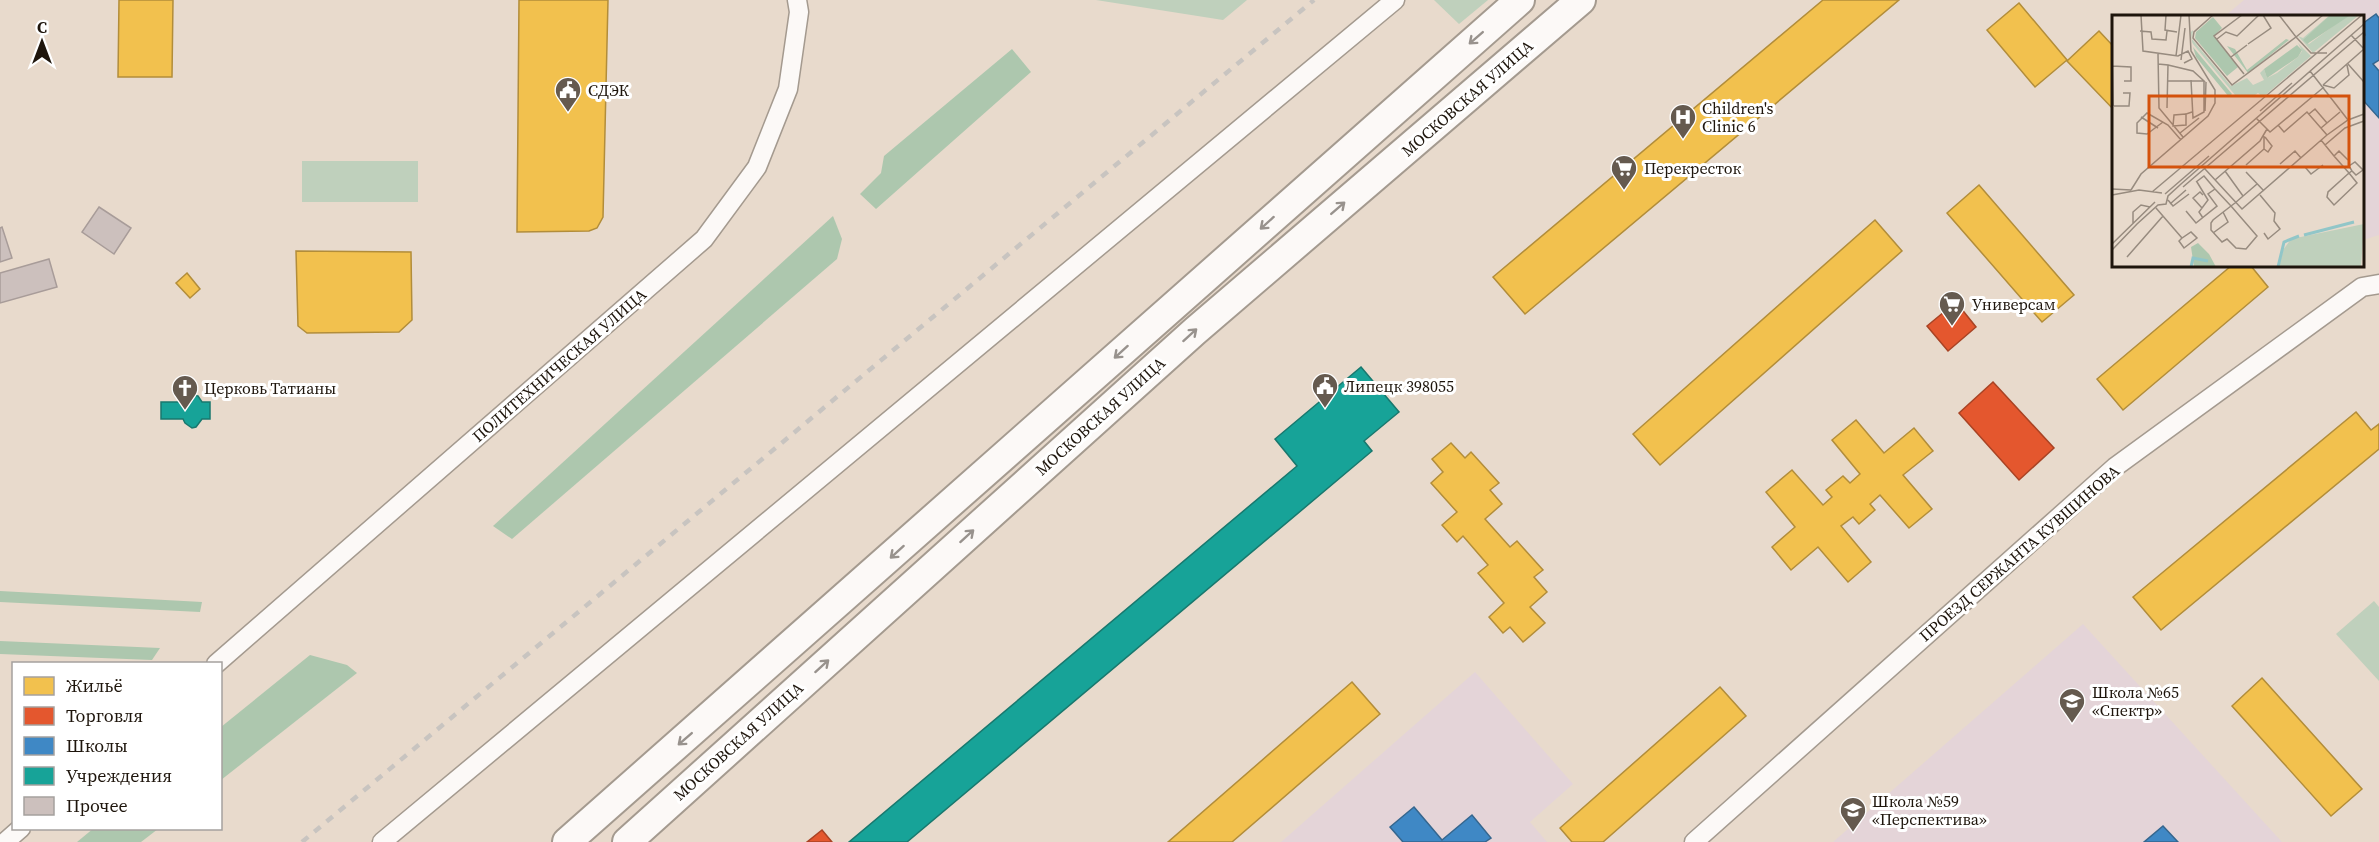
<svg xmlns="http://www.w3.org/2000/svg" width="2379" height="842" viewBox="0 0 2379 842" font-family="'Source Serif 4',serif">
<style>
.education{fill:#e4d4d8}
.green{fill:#bfd0bc}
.forest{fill:#adc7ae}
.homes{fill:#f2c14e;stroke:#b28d3a;stroke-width:1.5}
.shops{fill:#e4572e;stroke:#a94324;stroke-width:1.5}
.schools{fill:#3f88c5;stroke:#35668e;stroke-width:1.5}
.public{fill:#17a398;stroke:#19786e;stroke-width:1.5}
.building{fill:#ccc0bd;stroke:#a89c99;stroke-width:1.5}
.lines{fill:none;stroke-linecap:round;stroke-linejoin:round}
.minor-casing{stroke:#a49a8f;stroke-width:21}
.primary-casing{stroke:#a49a8f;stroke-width:32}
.minor{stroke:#fcf9f7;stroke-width:18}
.primary{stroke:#fcf9f7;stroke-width:28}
.rail{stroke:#c8c4c0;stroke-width:4.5;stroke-dasharray:8 8;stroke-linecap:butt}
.oneway{stroke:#98928d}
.labels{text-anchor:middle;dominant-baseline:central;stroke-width:6;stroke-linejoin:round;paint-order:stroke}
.poi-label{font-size:16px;fill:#1e150c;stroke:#fff;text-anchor:start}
.street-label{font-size:16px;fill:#1e150c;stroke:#fff}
.inset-river{fill:none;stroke:#91c6c8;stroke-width:3}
.inset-road{fill:none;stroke:#978b7f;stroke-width:1.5}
.view{fill:#d4520c;fill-opacity:0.15;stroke:#d4520c;stroke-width:3}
.inset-edge{fill:none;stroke:#1e150c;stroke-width:3}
</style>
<rect width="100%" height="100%" fill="#e8dacc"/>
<!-- education -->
<g class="education">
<polygon points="2244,0 2379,0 2379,235 2363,240 2362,16 2225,16"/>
<polygon points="2083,624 2282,842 1833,842"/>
<polygon points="1475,672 1573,784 1530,822 1547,842 1281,842"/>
</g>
<!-- green -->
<g class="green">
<polygon points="1096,0 1247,0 1223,20"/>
<polygon points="1434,0 1488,0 1459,24"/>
<rect x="302" y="161" width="116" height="41"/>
<polygon points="2374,601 2379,607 2379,681 2336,634"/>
</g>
<!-- forest -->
<g class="forest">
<polygon points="1012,49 1031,72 876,209 860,194 881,173 884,156"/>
<polygon points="833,216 842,239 837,259 512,539 493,526"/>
<polygon points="0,591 202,602 200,612 0,602"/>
<polygon points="0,641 160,648 152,660 0,654"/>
<polygon points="310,655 347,665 357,673 221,780 221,727"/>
<polygon points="94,828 158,828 158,829 141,842 77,842"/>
</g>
<!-- homes -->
<g class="homes">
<polygon points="119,0 173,0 172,77 118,77"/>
<polygon points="519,0 608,0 603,217 597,228 589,231 517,232"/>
<polygon points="1823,0 1899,0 1525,314 1493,277"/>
<polygon points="2019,3 2067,60 2035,87 1987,30"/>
<polygon points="2099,31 2114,47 2114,110 2067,61"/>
<polygon points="1979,185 2074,295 2042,322 1947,213"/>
<polygon points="1875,220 1902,251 1660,465 1633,434"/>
<polygon points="296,251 411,252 412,320 399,332 307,333 298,326"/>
<polygon points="2231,266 2251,266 2268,287 2123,410 2097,379"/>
<polygon points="187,273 200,289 190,298 176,283"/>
<polygon points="2356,412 2371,430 2379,424 2379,449 2161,630 2133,597"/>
<polygon points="1856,420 1884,453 1914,428 1933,451 1903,475 1932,509 1909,528 1880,495 1870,504 1875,510 1859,524 1853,517 1841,526 1871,562 1848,582 1818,547 1791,570 1772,547 1795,527 1766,492 1792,470 1823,505 1832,497 1826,490 1843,476 1850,483 1860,474 1832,440"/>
<polygon points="1451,443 1465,458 1471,452 1499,483 1490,490 1502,504 1485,519 1510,547 1517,541 1543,570 1534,577 1547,592 1530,607 1545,623 1523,642 1510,627 1503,633 1489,617 1504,603 1478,573 1488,565 1463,536 1457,542 1442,525 1457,512 1431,483 1443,472 1432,459"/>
<polygon points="2262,678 2362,789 2331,816 2232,706"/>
<polygon points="1352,682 1380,714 1232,842 1168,842"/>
<polygon points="1720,687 1746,716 1603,842 1572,842 1560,828"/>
</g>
<!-- shops -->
<g class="shops">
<polygon points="1956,302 1976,327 1948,351 1927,326"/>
<polygon points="1993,382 2054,448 2019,480 1959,413"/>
<polygon points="822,830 832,842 807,842"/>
</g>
<!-- schools -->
<g class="schools">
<polygon points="2376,14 2379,18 2379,60 2373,64 2379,71 2379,118 2362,99 2362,36 2365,35 2362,24"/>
<polygon points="1414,807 1442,840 1472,815 1491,838 1485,842 1403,842 1390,827"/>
<polygon points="2163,826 2178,842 2144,842"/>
</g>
<!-- public -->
<g class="public">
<polygon points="1361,367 1399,412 1364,441 1372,451 907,842 849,842 1297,466 1275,439"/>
<polygon points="190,395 198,396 202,402 210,402 210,419 202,419 196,427 192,428 185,423 183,419 161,419 161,402 184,402"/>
</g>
<!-- building -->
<g class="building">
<polygon points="99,207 131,228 114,254 82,232"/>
<polygon points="2,227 12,258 0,262 0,228"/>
<polygon points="49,259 57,287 0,303 0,273"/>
</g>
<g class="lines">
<!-- minor casing -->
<g class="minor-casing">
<g id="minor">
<polyline points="216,664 704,239 757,167 788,89 799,12 797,0"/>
<polyline points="5,842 21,828"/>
<polyline points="382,842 1395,0"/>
<polyline points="1694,842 2115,467 2362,287 2379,284"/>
</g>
</g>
<!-- primary casing -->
<g class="primary-casing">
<g id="primary">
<polyline points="567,842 1520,0"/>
<polyline points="627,842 1195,331 1581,0"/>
</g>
</g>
<!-- minor -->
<use href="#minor" class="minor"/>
<!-- primary -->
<use href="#primary" class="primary"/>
<!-- rail -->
<polyline class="rail" points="302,842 1314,0"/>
</g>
<!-- one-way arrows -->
<defs><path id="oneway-shaft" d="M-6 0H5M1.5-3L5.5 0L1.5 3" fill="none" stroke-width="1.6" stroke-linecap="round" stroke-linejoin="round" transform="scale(1.5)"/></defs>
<g class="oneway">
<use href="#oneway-shaft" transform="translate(1476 38) rotate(139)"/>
<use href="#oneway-shaft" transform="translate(1338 208) rotate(-41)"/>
<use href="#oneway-shaft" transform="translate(1267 223) rotate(138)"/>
<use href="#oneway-shaft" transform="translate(1190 335) rotate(-42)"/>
<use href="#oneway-shaft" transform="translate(1121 352) rotate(138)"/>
<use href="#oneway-shaft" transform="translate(967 536) rotate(-42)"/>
<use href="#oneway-shaft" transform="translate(897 552) rotate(138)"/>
<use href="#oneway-shaft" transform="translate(822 666) rotate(-42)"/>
<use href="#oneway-shaft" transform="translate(685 739) rotate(139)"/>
</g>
<!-- icons -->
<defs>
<g id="civic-pin" transform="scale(1.35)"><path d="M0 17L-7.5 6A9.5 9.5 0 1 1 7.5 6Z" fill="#655a4f" stroke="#fff"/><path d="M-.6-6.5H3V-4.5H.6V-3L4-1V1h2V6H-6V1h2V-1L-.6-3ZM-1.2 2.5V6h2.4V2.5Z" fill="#fff"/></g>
<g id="hospital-pin" transform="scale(1.35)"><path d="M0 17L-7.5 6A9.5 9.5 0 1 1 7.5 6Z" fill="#655a4f" stroke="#fff"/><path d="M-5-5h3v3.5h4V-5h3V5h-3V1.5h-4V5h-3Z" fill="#fff"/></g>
<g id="supermarket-pin" transform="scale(1.35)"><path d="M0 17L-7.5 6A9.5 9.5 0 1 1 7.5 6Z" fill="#655a4f" stroke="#fff"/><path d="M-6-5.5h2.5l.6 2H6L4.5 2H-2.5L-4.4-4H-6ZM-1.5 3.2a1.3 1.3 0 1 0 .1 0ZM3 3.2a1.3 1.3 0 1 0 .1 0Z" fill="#fff"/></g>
<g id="church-pin" transform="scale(1.35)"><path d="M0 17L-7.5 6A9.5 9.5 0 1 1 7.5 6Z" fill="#655a4f" stroke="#fff"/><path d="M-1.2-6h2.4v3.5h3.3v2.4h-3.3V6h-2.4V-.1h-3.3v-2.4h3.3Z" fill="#fff"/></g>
<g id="school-pin" transform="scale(1.35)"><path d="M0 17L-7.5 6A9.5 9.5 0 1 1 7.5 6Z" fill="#655a4f" stroke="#fff"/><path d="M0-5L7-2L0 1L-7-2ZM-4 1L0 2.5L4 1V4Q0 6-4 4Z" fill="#fff"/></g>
</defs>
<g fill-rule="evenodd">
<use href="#civic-pin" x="568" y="90"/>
<use href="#hospital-pin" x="1683" y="117"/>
<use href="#supermarket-pin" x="1624" y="168"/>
<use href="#supermarket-pin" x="1952" y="304"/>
<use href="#civic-pin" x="1325" y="386"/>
<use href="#church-pin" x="185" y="388"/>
<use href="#school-pin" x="2072" y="701"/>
<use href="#school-pin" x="1853" y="810"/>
</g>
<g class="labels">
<!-- poi labels -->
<g class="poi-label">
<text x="588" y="90">СДЭК</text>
<text x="1702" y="108">Children's<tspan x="1702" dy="18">Clinic 6</tspan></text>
<text x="1644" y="168">Перекресток</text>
<text x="1972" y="304">Универсам</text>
<text x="1344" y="386">Липецк 398055</text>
<text x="204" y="388">Церковь Татианы</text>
<text x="2092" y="692">Школа №65<tspan x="2092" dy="18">«Спектр»</tspan></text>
<text x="1872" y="801">Школа №59<tspan x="1872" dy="18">«Перспектива»</tspan></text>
</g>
<!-- street labels -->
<g class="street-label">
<text transform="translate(1467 98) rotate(-41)">МОСКОВСКАЯ УЛИЦА</text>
<text transform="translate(559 365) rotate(-41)">ПОЛИТЕХНИЧЕСКАЯ УЛИЦА</text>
<text transform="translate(1100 416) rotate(-42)">МОСКОВСКАЯ УЛИЦА</text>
<text transform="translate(2019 553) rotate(-41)">ПРОЕЗД СЕРЖАНТА КУВШИНОВА</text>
<text transform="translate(738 741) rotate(-42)">МОСКОВСКАЯ УЛИЦА</text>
</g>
</g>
<!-- overview -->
<g transform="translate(2112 15)">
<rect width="252" height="252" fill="#e8dacc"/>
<path d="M218,0l-26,25 5,4 39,-29h11l-46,38 -15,-17 5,2zM81,15l-1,9 39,47 16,-8 6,7 11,-5 -4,-7 4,-4 3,9 10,-5 21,-16 4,-6 -4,-8 13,13 -48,41 -5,-4 -6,4 -17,-2 -42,-51 -1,-2 -1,-10zM252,209l-3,43h-82l4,-17 8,-11z" fill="#bfd0bc"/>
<path d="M218,0l19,1 -42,28 -4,-4zM101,2l9,11 -8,8 24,31 -11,9 -32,-38 1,-6zM174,24l3,1 -41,33 -21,-27 8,3 12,21zM185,30l5,5 -4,7 -31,21 -3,-9zM81,32l39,47 -3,3 -33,-40zM86,228l11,11 7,13h-22l-3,-20z" fill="#adc7ae"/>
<path class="inset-river" d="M192,220l50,-13M79,252l2,-9 15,3M166,252l6,-25 15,-6"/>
<path class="inset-road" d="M29,0l2,36 35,5 10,-5 4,8 -8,4M54,0l-1,15 12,2M101,0l-19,17 -1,6 39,47 64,-48 15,16h16M130,0l-28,21 30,38M167,0l17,22 27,-22M28,16l11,1 1,7 14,1 1,-9M239,20l13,14M105,24l9,-7 11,4 22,-21M136,29l23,-16 -8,-13M0,36l1,55M46,39l1,54 24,29M64,41l5,-41M119,42l16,-12M69,45l4,-32M46,49l10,1 -1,43M236,49l16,18M0,51l19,1v14h-7M198,56l38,49M79,65l2,38 11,-6v-31M56,66h36l-11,-10 -25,-6M211,70l41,-36M211,70l11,3 15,-13 -2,-10M2,91h15l1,-13h-7M93,96l1,-29M148,96l32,-28M74,99l-12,1 -1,11 13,-1v-11l6,-2M197,99l6,-5 12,14M29,102l17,11M144,103l14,14 54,-45M51,107l-16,12 -10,-1v-10l10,-10 21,12 13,15M166,110l6,7 23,-20 20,23M209,113l19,-16M68,118l19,-15M209,125l13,16 15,17 8,10 -23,22 -7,-8 1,-5 21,-19 3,-2 4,4 7,-5 -8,-8 -6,4 3,5M213,130l20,-17 19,-7M152,134l4,3 4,-6 -7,-9M222,141l5,-5 9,9M168,149l15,-13 6,7M134,150l18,-16v-13M193,152l6,7 12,-9M93,154l37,40 85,-74 21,-15 16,-6M113,156l18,25M134,157l18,19M103,165l45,-39 7,-12M84,167l8,-6 11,13 16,17 26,30 -11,13 -10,-1 -9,-9 -5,3 -11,-12v-7l2,-3 18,-14 4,-3 22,-19M85,167l11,18 -9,12 4,6M71,172l181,-155M0,174l19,1M19,175l10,-16 67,-58 7,-13v-13l-24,-39 -2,-36M40,177l210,-177M53,179l44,-38M0,180l27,-5 23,3M148,180l15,18 -1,8 6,8 -12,10 -4,-6M56,185l5,6 16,-12M58,189l16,-14M44,193l26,30 9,-6 6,6 -13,10 -5,-7 3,-3M90,193l-9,-10 7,-6 3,3M74,196l10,12 21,-17 -9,-12 7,-5M21,208v-11l8,-7 9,2M101,218l15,-11 -5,-10M0,229l43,-42M0,235l25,-26 21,-19 8,-1 2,-8 13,-12 183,-160M15,242l36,-41"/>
<path class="view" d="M37,81h200v71h-200z"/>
<rect width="252" height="252" class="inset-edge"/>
</g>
<!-- legend -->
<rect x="12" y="662" width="210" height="168" fill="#ffffff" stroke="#a5a19e" stroke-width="1.5"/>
<rect x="24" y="677" width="30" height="18" fill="#f2c14e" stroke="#a5a19e" stroke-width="1.5"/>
<text x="66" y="692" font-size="18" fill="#1e150c">Жильё</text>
<rect x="24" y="707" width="30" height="18" fill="#e4572e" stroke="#a5a19e" stroke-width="1.5"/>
<text x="66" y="722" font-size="18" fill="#1e150c">Торговля</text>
<rect x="24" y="737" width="30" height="18" fill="#3f88c5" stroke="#a5a19e" stroke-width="1.5"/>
<text x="66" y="752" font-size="18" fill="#1e150c">Школы</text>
<rect x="24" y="767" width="30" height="18" fill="#17a398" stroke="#a5a19e" stroke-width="1.5"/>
<text x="66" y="782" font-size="18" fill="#1e150c">Учреждения</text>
<rect x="24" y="797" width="30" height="18" fill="#ccc0bd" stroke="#a5a19e" stroke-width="1.5"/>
<text x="66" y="812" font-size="18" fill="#1e150c">Прочее</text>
<!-- north arrow -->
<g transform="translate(42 42)" stroke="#ffffff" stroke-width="4.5" paint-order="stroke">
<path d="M0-4.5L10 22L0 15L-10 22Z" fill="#1e150c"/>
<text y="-9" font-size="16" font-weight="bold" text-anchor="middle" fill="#1e150c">С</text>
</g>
</svg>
